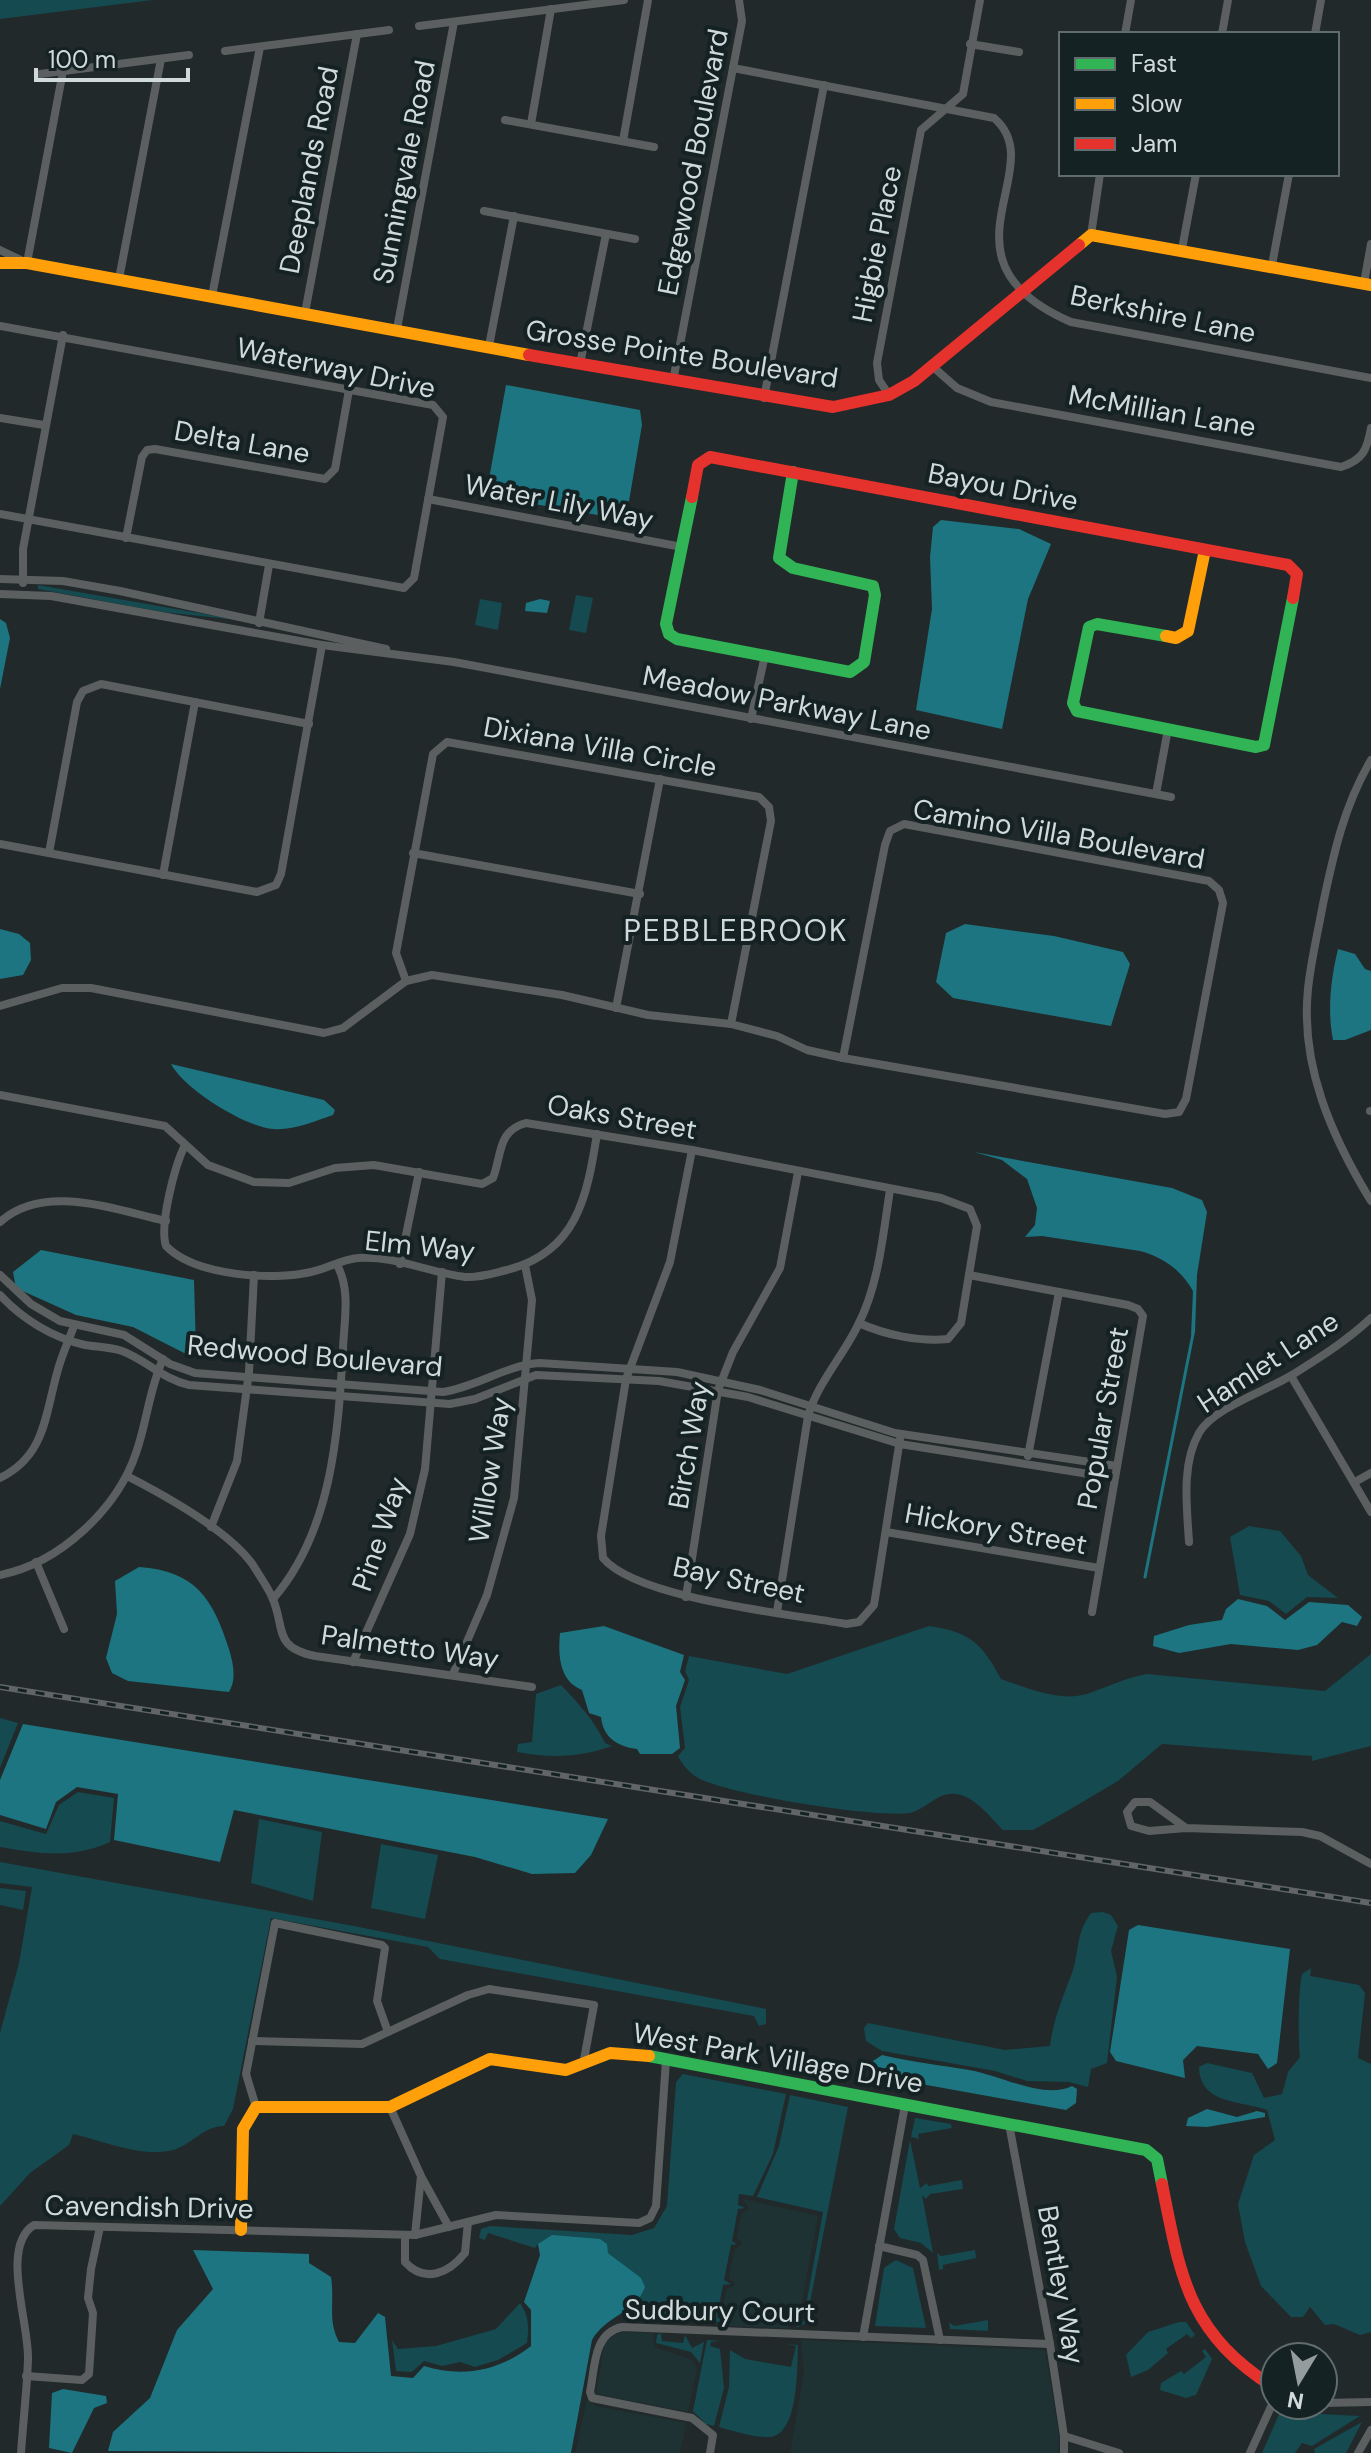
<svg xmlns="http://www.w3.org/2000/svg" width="1371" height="2453" viewBox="0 0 1371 2453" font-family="'DM Sans',sans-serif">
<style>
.built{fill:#1e3234}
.green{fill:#144a50}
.water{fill:#1c7580}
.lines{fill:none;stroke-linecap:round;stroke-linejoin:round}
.stream{stroke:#1c7580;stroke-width:3}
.street{stroke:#5c5f60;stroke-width:8}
.fast{stroke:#30b455;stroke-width:12}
.slow{stroke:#ff9f0a;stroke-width:12}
.jam{stroke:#e5322d;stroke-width:12}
.rail-casing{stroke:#616566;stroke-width:6}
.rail{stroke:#142224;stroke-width:3;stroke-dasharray:9;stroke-linecap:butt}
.labels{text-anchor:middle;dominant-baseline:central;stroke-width:8;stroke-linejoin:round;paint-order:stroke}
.street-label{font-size:28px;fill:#d1dadb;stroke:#142224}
.neighbourhood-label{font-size:30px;letter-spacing:2px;fill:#d1dadb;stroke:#142224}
</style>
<rect width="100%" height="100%" fill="#22292a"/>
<!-- built -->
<g class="built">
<polygon points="743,2199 818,2216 799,2316 788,2318 789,2328 726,2326 727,2317 722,2314 726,2290 735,2285 729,2277 734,2250 742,2244 737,2237 741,2214 749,2209"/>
<polygon points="622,2332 653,2333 654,2347 693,2360 697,2369 688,2412 596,2394 604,2346 610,2337"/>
<polygon points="801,2340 1045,2350 1059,2436 1058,2453 790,2453 804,2373"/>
<polygon points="587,2400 595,2406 686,2423 680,2453 575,2453"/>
</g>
<!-- green -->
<g class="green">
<polygon points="0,0 153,0 0,19"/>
<polygon points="38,585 239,620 162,612 38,589"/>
<polygon points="576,595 593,598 586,633 569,630"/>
<polygon points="480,599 502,603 498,630 475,625"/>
<polygon points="1249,1526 1280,1531 1301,1556 1308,1575 1338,1598 1307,1597 1286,1614 1269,1601 1240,1595 1230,1537"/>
<path d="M929,1626c41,6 53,17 72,53 26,9 58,23 86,15 20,-7 38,-16 60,-20l178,17 46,-37v92l-59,15v-5l-150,-12 -44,37 -56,33 -29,16h-30c-12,-12 -29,-35 -48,-36 -17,-2 -30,16 -45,19 -37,5 -179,-18 -212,-35 -9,-6 -15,-12 -20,-22l7,-8 -5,-41 9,-27 -4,-9 4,-15 98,18z"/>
<path d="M561,1685c18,19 33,35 44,58l7,3c-34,12 -60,12 -95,6l1,-8 14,-2 4,-48z"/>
<polygon points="0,1718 18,1723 0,1768"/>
<path d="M78,1792l36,6 -4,44c-38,17 -70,12 -110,5v-26l46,13 13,-29z"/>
<polygon points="259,1819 322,1832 313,1901 251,1883"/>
<polygon points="381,1844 438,1855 425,1919 371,1908"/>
<path d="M0,1862l354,64 412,83v15l-7,2 -5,-10 -314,-57 -12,-12 -157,-29 -38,191 -9,17c-22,1 -31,18 -51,24 -32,8 -69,-9 -100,-16l-4,11 -39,28 -30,33v-173l19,-70 13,-76 -32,-4z"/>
<polygon points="0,1888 26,1891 23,1910 0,1905"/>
<path d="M1103,1912l8,3 7,11 -7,25 6,26 -10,86 -16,6 -3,18 -19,-5 -42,-1 -32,-10 -113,-20 -16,-10 -2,-13 4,-5 137,27 45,-4c3,-26 13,-49 22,-73 8,-24 3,-38 19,-60z"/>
<path d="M1311,1968l-1,8 49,9 6,8 -7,65 13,6v268l-11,3 -26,-11 -9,1 -15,-18 -7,10h-12l-30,-31 -16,-44 -7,-38 16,-49 21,-15 -8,-30c-29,-10 -67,-6 -68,-43l8,-4 45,10 12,25 18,-4 6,-22 12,-15c-2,-17 -2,-66 2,-83z"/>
<polygon points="683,2074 786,2094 773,2154 753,2196 739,2194 738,2205 745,2208 738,2209 732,2241 737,2244 731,2245 724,2280 731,2284 723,2285 717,2317 723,2322 626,2319 624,2311 635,2305 617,2260 608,2253 538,2244 535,2248 488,2233 485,2240 479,2238 481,2229 490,2226 632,2235 654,2228 667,2206 676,2082"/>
<polygon points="790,2095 848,2107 806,2323 798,2327 791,2322 803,2322 823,2212 757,2197 779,2146"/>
<polygon points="915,2118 951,2124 952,2128 918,2134 919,2139 911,2137"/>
<polygon points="910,2140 920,2188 927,2183 928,2186 962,2180 963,2189 930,2194 926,2199 922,2195 933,2253 921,2243 900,2238 894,2229"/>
<polygon points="975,2250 976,2258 943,2265 943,2269 939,2270 937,2253 941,2256"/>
<polygon points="896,2260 913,2268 926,2328 875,2326 884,2268"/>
<path d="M520,2303c9,13 9,24 7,40l-29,17 -23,7 -15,-5 -18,4 -18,-5 -12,11 -16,-1 -4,-31 6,9 38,-3 60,-17z"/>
<polygon points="988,2320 988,2331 950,2329 949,2322 954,2326"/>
<polygon points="1179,2322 1186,2322 1195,2335 1191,2338 1187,2334 1166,2349 1168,2353 1148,2370 1131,2377 1126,2355 1148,2332"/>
<polygon points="661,2333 662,2341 683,2343 685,2335 692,2348 704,2342 700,2363 691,2352 656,2343 657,2335"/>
<polygon points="707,2340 720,2341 711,2342 710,2346 720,2349 724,2388 714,2426 706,2424 693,2411"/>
<path d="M788,2344l10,1c-1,23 1,89 -28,92 -16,1 -36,-6 -51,-10l10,-40 1,-37 15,9 46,8 5,-21z"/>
<polygon points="1205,2349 1212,2359 1196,2395 1186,2398 1160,2390 1161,2383 1181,2371 1184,2374 1206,2357 1202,2351"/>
<polygon points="1283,2405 1321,2414 1360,2416 1312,2446 1302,2443 1295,2453 1262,2453"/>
<polygon points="1362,2422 1346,2453 1315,2453 1314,2449"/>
</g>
<!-- water -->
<g class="water">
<polygon points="506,385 640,410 642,425 628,507 621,519 528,503 487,490"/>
<polygon points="941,520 1019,529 1051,544 1028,599 1002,729 916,710 932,609 930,557 933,527"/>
<polygon points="540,599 550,601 547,613 525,611 526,603"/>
<polygon points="0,619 6,623 10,638 0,689"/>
<polygon points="965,924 1054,936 1123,952 1130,964 1111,1026 953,998 936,982 946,933"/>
<polygon points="0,929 19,934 30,943 31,960 23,975 0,979"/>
<path d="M1338,949l17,5 10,15 6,2v59l-26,10h-12c-6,-30 -2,-62 5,-91z"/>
<path d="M171,1064l153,36 11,10 -2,5c-18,6 -41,16 -60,14 -28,-2 -89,-40 -102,-65z"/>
<path d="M974,1152l198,36 30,12 5,12 -10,63 -2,58 -4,2 2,-44c-12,-21 -30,-34 -53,-40l-98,-15 -17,1 10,-12 2,-17 -10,-29 -25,-19z"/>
<polygon points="41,1250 194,1280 196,1351 188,1355 133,1327 76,1315 16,1288 13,1272"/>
<path d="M139,1567c57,4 74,32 90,82 4,14 8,30 0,43l-101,-11 -16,-8 -6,-15 11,-44 -2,-33z"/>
<polygon points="1238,1599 1267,1606 1285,1620 1309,1602 1348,1605 1362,1617 1357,1626 1342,1622 1317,1645 1298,1650 1231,1644 1179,1653 1153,1646 1154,1636 1189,1625 1222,1620 1226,1609"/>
<path d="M604,1626l80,29 -4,17 5,8 -9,26 4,42 -8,6h-32l-3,-5c-17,-2 -34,-10 -36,-32l-12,-4 -7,-23c-23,-9 -24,-36 -22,-57z"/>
<polygon points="23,1724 608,1819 591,1855 575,1873 532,1874 475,1857 234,1810 220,1862 114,1840 118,1794 77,1787 56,1802 46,1829 0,1815 0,1780"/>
<polygon points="1138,1925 1290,1949 1277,2063 1268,2069 1258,2054 1197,2046 1183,2060 1185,2078 1116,2061 1110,2052 1129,1930"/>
<path d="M882,2055c29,7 58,10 87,15 31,5 75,30 103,16l5,3 -1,14 -10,7 -156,-28 -35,-11 -2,-10z"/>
<polygon points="1207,2109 1237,2117 1257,2111 1265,2113 1265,2117 1207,2127 1186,2126 1188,2118"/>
<path d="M552,2235l48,4 7,5 1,9 33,25 4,9c-9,26 -40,29 -53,53l-21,113 -463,-2 5,-19 37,-34 27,-68 36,-41 -20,-39 116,4v9l22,14c4,25 -4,42 8,65l16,1 23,-30 7,4 6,59 22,2 11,-12c38,12 75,5 107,-20v-36l-7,-8 16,-47 -2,-11z"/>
<polygon points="63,2389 106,2396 107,2403 94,2408 72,2453 49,2448 52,2393"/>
</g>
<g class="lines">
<!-- stream -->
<polyline class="stream" points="1145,1577 1193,1334"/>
<!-- street -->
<g class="street">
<polyline points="419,26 624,0"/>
<polyline points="1125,34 1131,0"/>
<polyline points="1222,34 1228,0"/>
<polyline points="1315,34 1321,0"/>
<polyline points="970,44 1019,52"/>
<polyline points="225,51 389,30"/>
<path d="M733,68l261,50c59,50 -66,142 77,204l300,56"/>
<polyline points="40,74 189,55"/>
<polyline points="505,120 654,147"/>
<polyline points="531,124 551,9"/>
<polyline points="623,141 648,0"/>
<polyline points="484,211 635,239"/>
<polyline points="1091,235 1100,174"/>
<polyline points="1182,249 1196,174"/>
<polyline points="0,250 27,263 63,71"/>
<polyline points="1272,265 1289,174"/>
<polyline points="119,279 161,59"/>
<polyline points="1364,283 1371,244"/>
<polyline points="212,296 260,47"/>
<polyline points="305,313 357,34"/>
<polyline points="0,326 433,405 443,417 414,578 404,588 0,514"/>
<polyline points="397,329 454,22"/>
<polyline points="489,346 514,216"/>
<polyline points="580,364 606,234"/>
<path d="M932,366l25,22 34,14 350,65c22,-7 26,-17 30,-39"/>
<polyline points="673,381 742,21 739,0"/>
<polyline points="889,395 879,380 877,363 921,130 963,94 980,0"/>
<polyline points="764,398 824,85"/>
<polyline points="0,418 44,425"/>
<polyline points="428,499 682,547"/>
<polyline points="126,538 142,457 147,450 155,449 325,479 335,469 349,390"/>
<polyline points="0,579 63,581 120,591 386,649"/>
<polyline points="23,583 23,549 63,335"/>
<polyline points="0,594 51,596 322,645 454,662 1171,797"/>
<polyline points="259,623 269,565"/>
<polyline points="751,719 765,655"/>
<path d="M1371,760c-27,46 -37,92 -48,144 -5,28 -12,56 -15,85 -8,77 24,148 63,212"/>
<polyline points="1156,794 1168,729"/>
<polygon points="904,824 1209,881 1219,890 1223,903 1186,1099 1179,1112 1165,1114 843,1058 885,845 890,831"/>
<polyline points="0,844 257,892 276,885 281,874 322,645"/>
<polyline points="49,853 77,702 83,691 101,684 309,724"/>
<polyline points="413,853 640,894"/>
<polyline points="163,875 195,702"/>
<polyline points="406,981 396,953 433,754 447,742 759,797 769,807 771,821 731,1024"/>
<polyline points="0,1006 62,988 91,988 324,1033 343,1028 406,981 432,975 562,995 648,1015 731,1024 777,1036 807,1050 843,1058"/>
<polyline points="616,1008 660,779"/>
<path d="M0,1095l165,31 43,39 46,17 35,1 46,-15 39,-3 108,19 11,-6c9,-23 4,-47 33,-55l166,27 249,48 29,11 7,17 -16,97 -13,16c-28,3 -63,-4 -89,-16"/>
<polyline points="1370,1111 1371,1111"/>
<path d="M185,1145c-10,20 -26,80 -19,101 29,30 107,35 145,26 16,-3 31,-13 47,-14 35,-3 73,15 107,19 14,1 29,-4 42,-7 70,-18 80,-73 90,-136"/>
<path d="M692,1150l-22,112 -44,117 -25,157 2,22c34,41 188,56 243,66l13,-2 15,-17 26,-166"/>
<path d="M0,1222c44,-40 115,-12 166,-1"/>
<polyline points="400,1264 419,1172"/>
<path d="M0,1275l31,29 29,17 64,14 46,29 25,9 248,19c34,-5 63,-27 97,-29l137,9 83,18 135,43 222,33"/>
<polyline points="969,1275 1128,1305 1138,1309 1143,1316 1092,1612"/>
<path d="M0,1295c22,24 53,43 85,50 12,2 25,2 37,6 24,9 41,28 67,34l261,19 25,-5 61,-24 123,6 89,16 152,47 214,34"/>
<polyline points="1291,1376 1371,1512"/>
<polyline points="1028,1456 1059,1292"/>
<path d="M127,1476c37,19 102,55 126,89 6,10 14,21 19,32 14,31 0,50 43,59l217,31"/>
<path d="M0,1478c45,-22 45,-62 57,-105 4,-16 11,-31 17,-47"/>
<polyline points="1355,1482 1371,1473"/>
<polyline points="211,1527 237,1461 249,1372 254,1275"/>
<polyline points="886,1532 1099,1568"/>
<path d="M1189,1542c-2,-34 -8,-78 10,-109 14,-25 67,-42 93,-58 27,-17 56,-35 79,-57"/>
<polyline points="36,1562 64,1629"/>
<path d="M0,1575c60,-12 117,-66 136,-122 11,-31 13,-63 27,-94"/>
<polyline points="686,1597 718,1390 733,1352 780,1268 798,1172"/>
<path d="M273,1599c59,-68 65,-165 70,-250 1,-28 8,-59 -6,-84"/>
<path d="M777,1612l31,-196c10,-34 36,-61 51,-93 20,-40 24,-89 31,-133"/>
<polyline points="353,1662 410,1534 425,1469 442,1272"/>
<polyline points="453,1674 487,1595 514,1498 532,1300 525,1265"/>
<polyline points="1186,1828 1150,1802 1135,1802 1127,1812 1131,1826 1149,1831 1186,1828 1302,1832 1320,1836 1371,1864"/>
<polyline points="252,2041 362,2044 468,1995 489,1989 594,2005 583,2065"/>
<polyline points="256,2107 246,2074 275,1923 382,1945 385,1948 377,2001 388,2032"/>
<polyline points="390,2107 421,2176 415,2235"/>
<polyline points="1009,2124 1050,2344 1064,2436 1064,2453"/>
<polyline points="422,2178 449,2227"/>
<path d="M405,2235v27c20,22 44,11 60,-9l3,-31"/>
<polyline points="879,2246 917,2255 923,2260 940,2340"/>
<polyline points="863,2337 905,2105"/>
<polyline points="26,2376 82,2380 89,2374 93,2313 88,2298 91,2269 100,2227"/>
<polyline points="1323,2403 1371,2402"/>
<polyline points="1064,2436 1119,2453"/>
<path d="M21,2453c2,-31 6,-63 7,-94 1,-37 -28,-113 6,-134l381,10 81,-20 143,8 11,-5 6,-12 10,-146"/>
<path d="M710,2453l3,-18 -21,-17 -100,-20 -2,-6c5,-24 3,-59 32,-65l428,17"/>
<polyline points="1250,2453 1275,2398"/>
<polyline points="1358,2453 1371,2430"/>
</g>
<!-- fast -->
<g class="fast">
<polyline points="692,497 666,624 669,634 677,639 850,672 864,662 875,595 873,586 793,568 779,558 793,472"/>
<polyline points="1166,636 1097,624 1089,627 1073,703 1077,711 1256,747 1264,745 1293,598"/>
<polyline points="649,2056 1146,2150 1157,2159 1162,2184"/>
</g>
<!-- slow -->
<g class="slow">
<polyline points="1079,245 1091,235 1371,285"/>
<polyline points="0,263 27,263 529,355"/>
<polyline points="1166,636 1176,638 1188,631 1205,550"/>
<polyline points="241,2230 243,2129 256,2107 390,2107 490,2059 566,2070 610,2053 649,2056"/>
</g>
<!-- jam -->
<g class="jam">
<polyline points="529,355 833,407 889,395 914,381 1079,245"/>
<polyline points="692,497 698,465 710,457 1288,565 1297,574 1293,598"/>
<path d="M1162,2184c19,95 26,149 113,204"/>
</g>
<!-- rail casing -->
<g class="rail-casing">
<polyline id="rail" points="0,1687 1371,1903"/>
</g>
<!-- rail -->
<use href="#rail" class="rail"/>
</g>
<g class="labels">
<!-- street labels -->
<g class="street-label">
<text transform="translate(693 162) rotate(-79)">Edgewood Boulevard</text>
<text transform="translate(309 170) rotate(-79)">Deeplands Road</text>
<text transform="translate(404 172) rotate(-79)">Sunningvale Road</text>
<text transform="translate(877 244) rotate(-79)">Higbie Place</text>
<text transform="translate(1163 314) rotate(12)">Berkshire Lane</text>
<text transform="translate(682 354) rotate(9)">Grosse Pointe Boulevard</text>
<text transform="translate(336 368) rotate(12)">Waterway Drive</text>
<text transform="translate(1162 411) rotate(10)">McMillian Lane</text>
<text transform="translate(242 442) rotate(10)">Delta Lane</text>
<text transform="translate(1003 487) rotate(11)">Bayou Drive</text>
<text transform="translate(559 502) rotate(11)">Water Lily Way</text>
<text transform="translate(787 703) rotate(11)">Meadow Parkway Lane</text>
<text transform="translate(600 747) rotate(10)">Dixiana Villa Circle</text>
<text transform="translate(1059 834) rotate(10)">Camino Villa Boulevard</text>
<text transform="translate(622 1117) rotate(10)">Oaks Street</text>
<text transform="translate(420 1246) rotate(6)">Elm Way</text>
<text transform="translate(315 1356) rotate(5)">Redwood Boulevard</text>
<text transform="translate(1268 1362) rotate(-33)">Hamlet Lane</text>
<text transform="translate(1103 1418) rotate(-80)">Popular Street</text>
<text transform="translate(689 1445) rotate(-80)">Birch Way</text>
<text transform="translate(490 1470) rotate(-81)">Willow Way</text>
<text transform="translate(996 1529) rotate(10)">Hickory Street</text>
<text transform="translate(380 1534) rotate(-71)">Pine Way</text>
<text transform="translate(739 1580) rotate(12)">Bay Street</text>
<text transform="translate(410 1647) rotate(8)">Palmetto Way</text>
<text transform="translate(778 2058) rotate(10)">West Park Village Drive</text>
<text transform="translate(149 2207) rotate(1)">Cavendish Drive</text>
<text transform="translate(1061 2285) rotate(80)">Bentley Way</text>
<text transform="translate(720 2311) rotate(1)">Sudbury Court</text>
</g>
<!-- neighbourhood labels -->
<g class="neighbourhood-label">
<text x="736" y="930">PEBBLEBROOK</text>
</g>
</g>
<!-- legend -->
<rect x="1059" y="32" width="280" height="144" fill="#142224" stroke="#606c6d" stroke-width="2"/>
<rect x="1075" y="58" width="40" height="12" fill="#30b455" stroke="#606c6d" stroke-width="2"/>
<text x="1131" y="72" font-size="24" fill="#d1dadb">Fast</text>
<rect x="1075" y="98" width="40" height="12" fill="#ff9f0a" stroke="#606c6d" stroke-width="2"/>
<text x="1131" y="112" font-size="24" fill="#d1dadb">Slow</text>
<rect x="1075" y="138" width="40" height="12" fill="#e5322d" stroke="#606c6d" stroke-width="2"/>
<text x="1131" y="152" font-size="24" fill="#d1dadb">Jam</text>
<!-- north arrow -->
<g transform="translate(1299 2381) rotate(190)"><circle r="38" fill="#142224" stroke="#606c6d" stroke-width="2"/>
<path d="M0-6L14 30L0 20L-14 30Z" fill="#949c9d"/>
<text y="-12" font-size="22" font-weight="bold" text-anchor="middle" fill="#d1dadb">N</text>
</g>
<!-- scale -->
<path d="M36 68v12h152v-12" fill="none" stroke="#d1dadb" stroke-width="4"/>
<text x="48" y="68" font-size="24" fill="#d1dadb" stroke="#142224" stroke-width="6" paint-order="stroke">100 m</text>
</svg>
